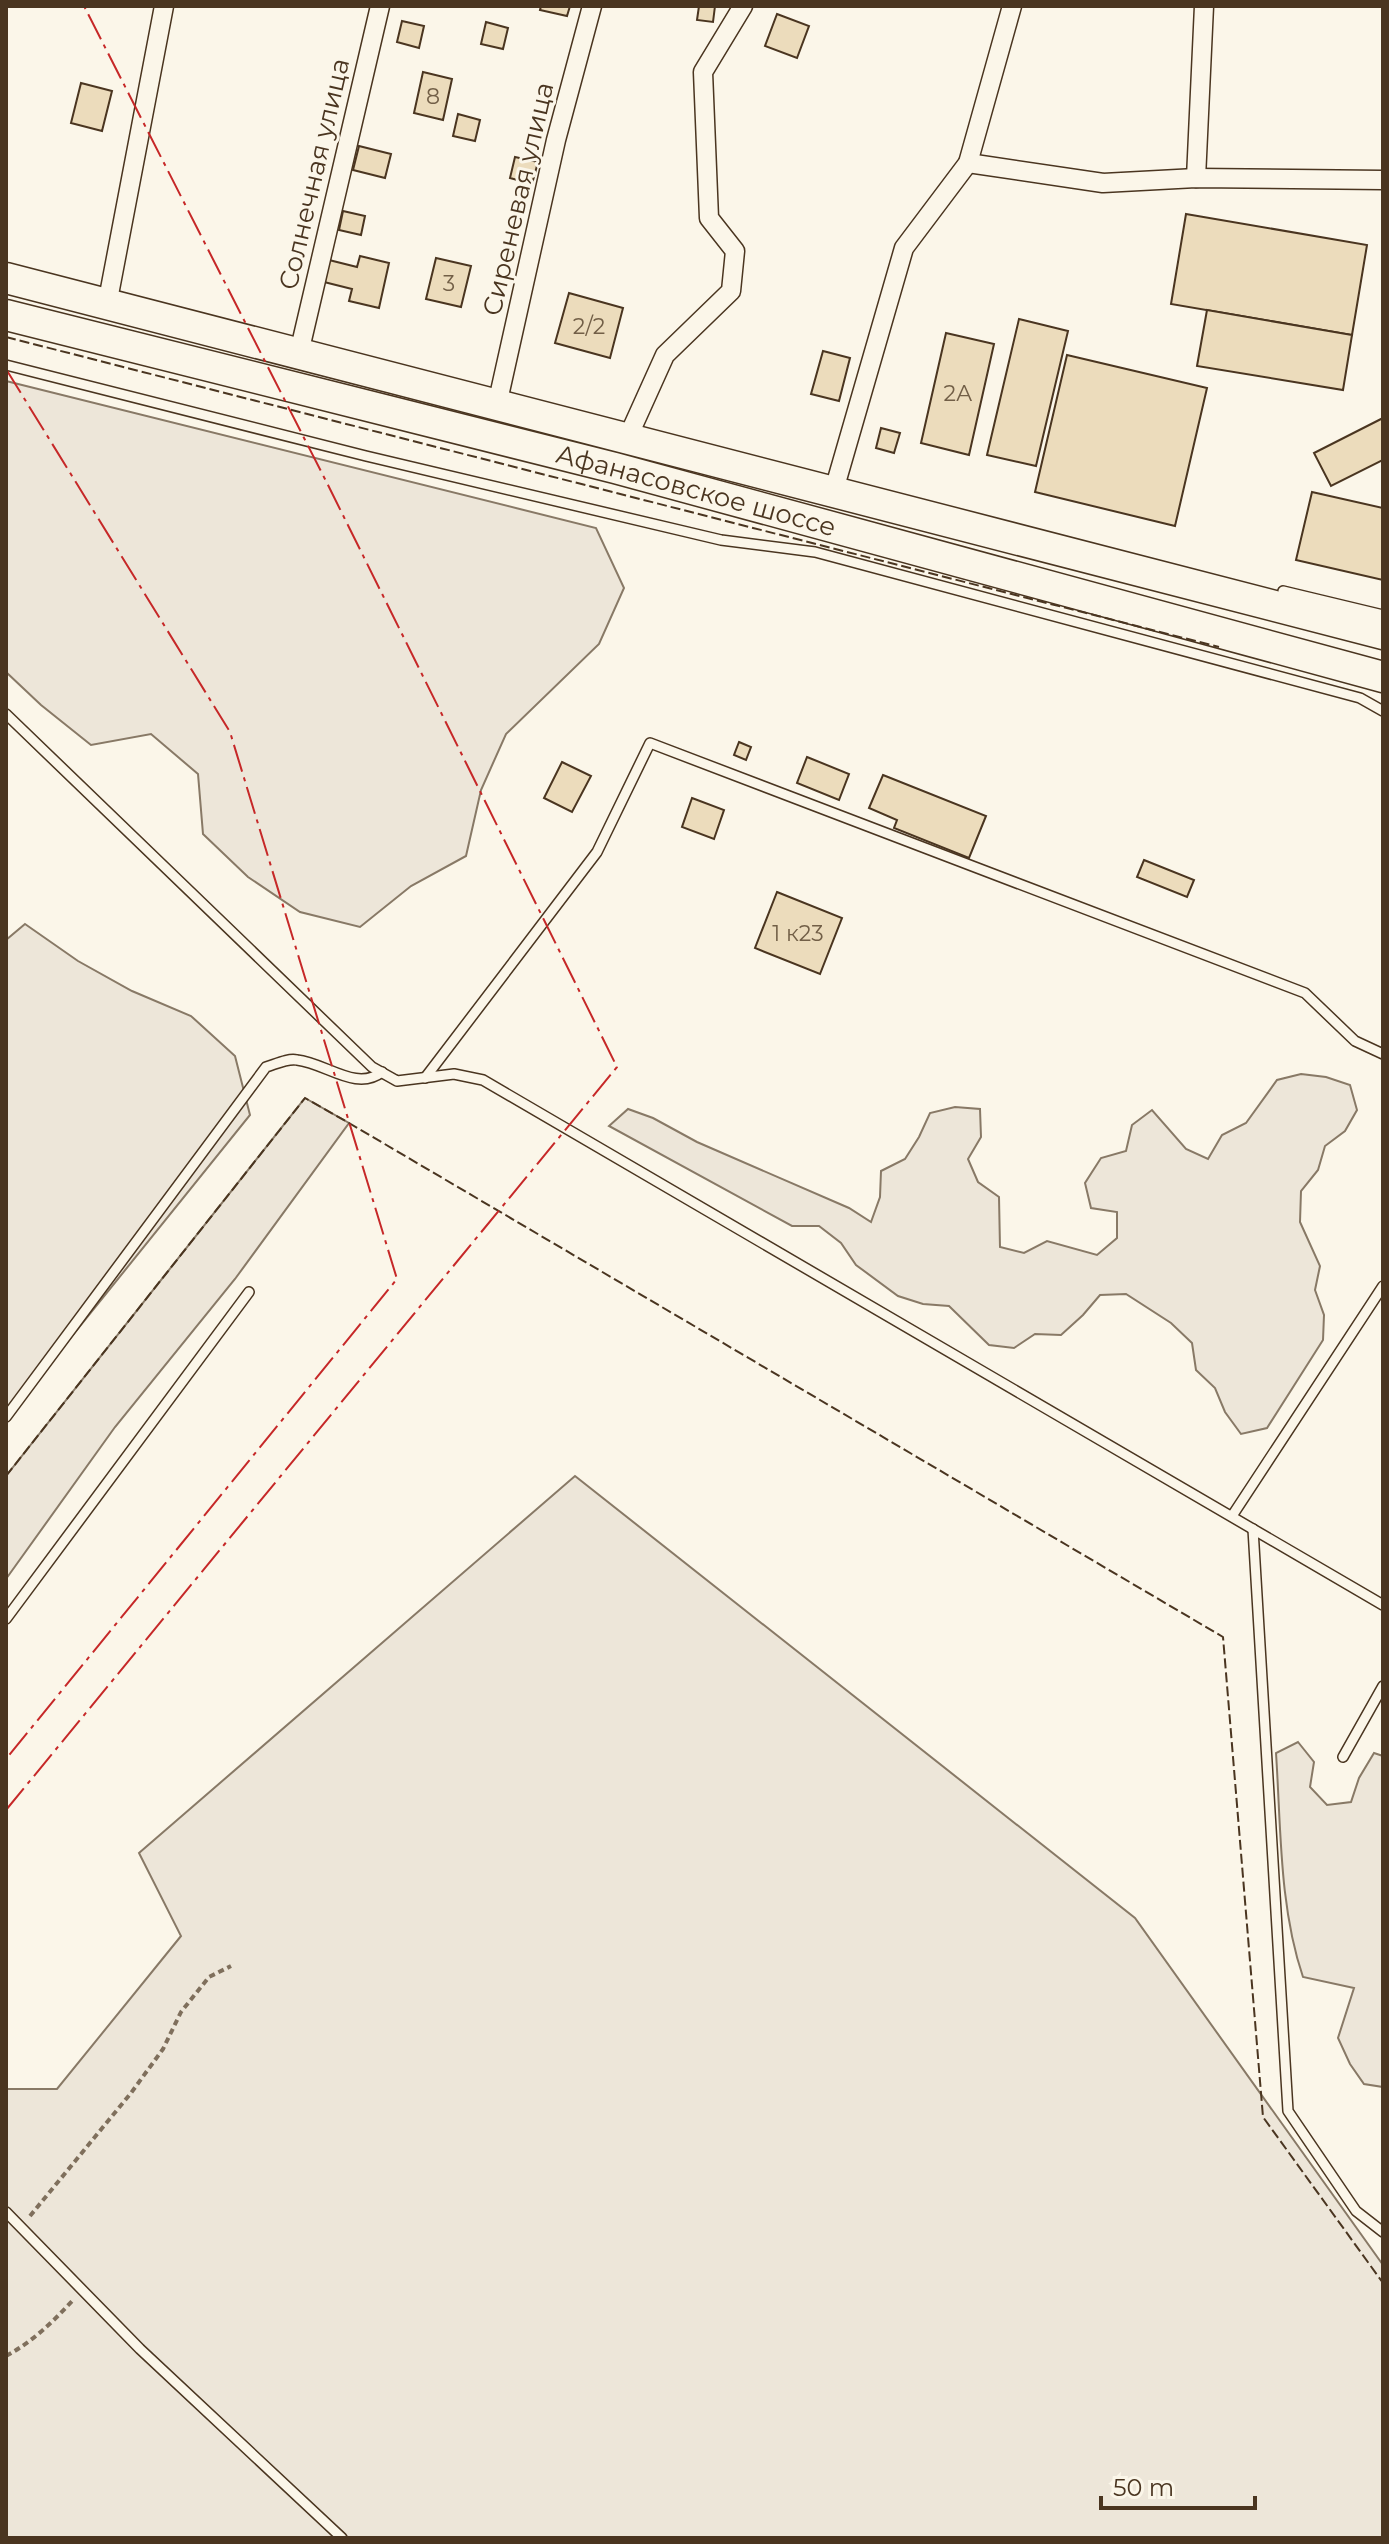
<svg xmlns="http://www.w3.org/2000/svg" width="1389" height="2544" viewBox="0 0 1389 2544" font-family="Montserrat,sans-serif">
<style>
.green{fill:#ede6d9;stroke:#887966;stroke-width:2}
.building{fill:#ecdcbc;stroke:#4a3520;stroke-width:2}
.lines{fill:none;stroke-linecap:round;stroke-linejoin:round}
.lane-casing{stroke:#4a3520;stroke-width:12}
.street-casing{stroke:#4a3520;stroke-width:21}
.primary-casing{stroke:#4a3520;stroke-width:33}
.path{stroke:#7f6f5c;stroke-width:4;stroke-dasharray:6 4;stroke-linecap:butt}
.lane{stroke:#fbf6e9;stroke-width:9}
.street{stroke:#fbf6e9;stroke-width:18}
.primary{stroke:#fbf6e9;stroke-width:30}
.fence{stroke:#4a3520;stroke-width:2;stroke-dasharray:10 4;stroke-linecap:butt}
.power{stroke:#c62828;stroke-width:2;stroke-dasharray:28 6 4 6;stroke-linecap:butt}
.labels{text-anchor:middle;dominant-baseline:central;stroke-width:6;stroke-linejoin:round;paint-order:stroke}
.number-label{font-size:22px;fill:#725f47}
.street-label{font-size:26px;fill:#4a3520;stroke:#fbf6e9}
</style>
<rect width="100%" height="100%" fill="#fbf6e9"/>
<!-- green -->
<g class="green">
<polygon points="6,381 596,528 624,588 599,644 506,734 481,790 466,856 411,886 360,927 300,912 248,877 203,834 198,774 151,734 91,745 41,705 6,672"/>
<polygon points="25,924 78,961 132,991 191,1016 235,1056 250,1115 6,1418 6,940"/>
<polygon points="1301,1074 1326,1077 1350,1085 1357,1110 1345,1131 1325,1146 1318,1170 1301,1191 1300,1222 1320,1266 1315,1290 1324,1315 1323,1340 1267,1428 1241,1434 1225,1412 1215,1388 1196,1370 1192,1343 1171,1323 1126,1294 1100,1295 1083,1315 1061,1335 1035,1334 1014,1348 989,1345 949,1306 923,1304 898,1296 856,1265 841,1243 819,1226 792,1226 609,1126 628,1109 653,1118 697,1142 849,1208 871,1222 880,1197 881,1171 905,1159 919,1137 930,1113 955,1107 980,1109 981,1137 968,1159 978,1182 999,1197 1000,1247 1024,1253 1047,1241 1097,1255 1117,1238 1117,1212 1091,1208 1085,1183 1101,1158 1126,1151 1132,1125 1152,1110 1186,1149 1208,1159 1222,1135 1246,1123 1277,1080"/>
<polygon points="305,1098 349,1123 235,1279 115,1427 6,1579 6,1476"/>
<polygon points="575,1476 1135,1918 1383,2265 1383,2538 6,2538 6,2089 57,2089 181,1936 139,1853"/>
<path d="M1298,1742l16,20 -4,25 17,18 24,-3 8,-24 15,-25 9,3v331l-19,-3 -14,-20 -12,-26 16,-50 -51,-11c-24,-71 -22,-150 -27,-224z"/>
</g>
<!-- building -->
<g class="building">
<polygon points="541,6 570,6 567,16 540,10"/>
<polygon points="699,6 715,6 713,22 697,20"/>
<polygon points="777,14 809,26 797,58 765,46"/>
<polygon points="402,21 424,26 419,48 397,42"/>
<polygon points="486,22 508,28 503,49 481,44"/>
<polygon points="423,72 452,79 443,120 414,113"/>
<polygon points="81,83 112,91 102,131 71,123"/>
<polygon points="458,114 480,120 475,141 453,136"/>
<polygon points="359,146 391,154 385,178 353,170"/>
<polygon points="515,157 538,162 532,184 510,178"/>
<polygon points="343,211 365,216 361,235 339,230"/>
<polygon points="1186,214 1367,245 1352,335 1171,304"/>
<polygon points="360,256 389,263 379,308 349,301 352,289 320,281 325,259 357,267"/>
<polygon points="436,258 471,266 461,307 426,299"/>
<polygon points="569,293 623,308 610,358 555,343"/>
<polygon points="1207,310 1352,335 1343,390 1197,366"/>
<polygon points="1019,319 1068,331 1036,466 987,455"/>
<polygon points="946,333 994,344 969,455 921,443"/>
<polygon points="823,351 850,358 839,401 811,394"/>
<polygon points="1067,355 1207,388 1175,526 1035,492"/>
<polygon points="1383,418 1383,460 1331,486 1314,453"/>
<polygon points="881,428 900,433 894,453 876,448"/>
<polygon points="1312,492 1383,508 1383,580 1296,560"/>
<polygon points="739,742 751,747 746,760 734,755"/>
<polygon points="807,757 849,774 839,800 797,783"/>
<polygon points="562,762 591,776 572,812 544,798"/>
<polygon points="883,775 986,816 969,858 894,828 897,820 869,808"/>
<polygon points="692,798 724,810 714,839 682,827"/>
<polygon points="1144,860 1194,880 1187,897 1137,877"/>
<polygon points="777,892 842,918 820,974 755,948"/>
</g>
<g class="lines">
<!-- lane casing -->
<g class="lane-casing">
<g id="lane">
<polyline points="6,365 366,456 721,540 815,552 1360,698 1383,711"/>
<polyline points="1283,591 1383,615"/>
<polyline points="6,714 372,1067 397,1081 454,1074 483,1080 1383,1605"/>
<polyline points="425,1078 597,852 650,743 1305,993 1355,1041 1383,1054"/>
<path d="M6,1417l260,-350c10,-3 22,-9 31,-7 29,3 59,32 85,12"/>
<polyline points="1232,1516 1383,1286"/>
<polyline points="1253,1529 1288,2111 1356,2211 1383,2232"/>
<polyline points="6,1619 249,1292"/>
<polyline points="1343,1757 1383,1686"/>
<polyline points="6,2212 140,2349 342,2538"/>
</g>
</g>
<!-- street casing -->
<g class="street-casing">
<g id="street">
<polyline points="968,163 1103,183 1196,178 1383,180"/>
<polyline points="1196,178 1204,6"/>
<polyline points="107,305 164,6"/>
<polyline points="299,353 380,6"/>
<polyline points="497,405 556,140 592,6"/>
<polyline points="628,437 665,355 731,291 735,251 709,218 703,72 743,6"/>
<polyline points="834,490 904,248 968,163 1012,6"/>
</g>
</g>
<!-- primary casing -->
<g class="primary-casing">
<g id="primary">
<polyline points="6,278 1383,634"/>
<path id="s1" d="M6,315l609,153 768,209"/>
</g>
</g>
<!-- path -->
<g class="path">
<polyline points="30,2216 131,2093 163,2049 181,2012 209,1977 231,1966"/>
<path d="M6,2356c26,-14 47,-34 67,-56"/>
</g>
<!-- lane -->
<use href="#lane" class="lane"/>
<!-- street -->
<use href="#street" class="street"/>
<!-- primary -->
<use href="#primary" class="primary"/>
<!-- fence -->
<g class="fence">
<polyline points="6,337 1219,647"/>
<polyline points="6,1476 305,1098 349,1123 1223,1637 1263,2117 1383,2283"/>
</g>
<!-- power -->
<g class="power">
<polyline points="6,369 230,732 397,1279 6,1759"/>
<polyline points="6,1810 617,1067 328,485 84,6"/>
</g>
</g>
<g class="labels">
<!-- number labels -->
<g class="number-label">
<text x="433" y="96">8</text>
<text x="449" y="283">3</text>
<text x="589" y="326">2/2</text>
<text x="958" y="393">2А</text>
<text x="798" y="933">1 к23</text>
</g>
<!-- street labels -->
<g class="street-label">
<text transform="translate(314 174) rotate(-77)">Солнечная улица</text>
<text transform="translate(518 199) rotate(-77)">Сиреневая улица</text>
<text stroke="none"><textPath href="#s1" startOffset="712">Афанасовское шоссе</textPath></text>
</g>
</g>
<!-- border -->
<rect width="1389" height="2544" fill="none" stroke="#4a3520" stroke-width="16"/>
<!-- scale -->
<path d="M1101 2496v12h154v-12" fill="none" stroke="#4a3520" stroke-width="4"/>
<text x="1113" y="2496" font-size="24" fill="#4a3520" stroke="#fbf6e9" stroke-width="6" paint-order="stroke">50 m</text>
</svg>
